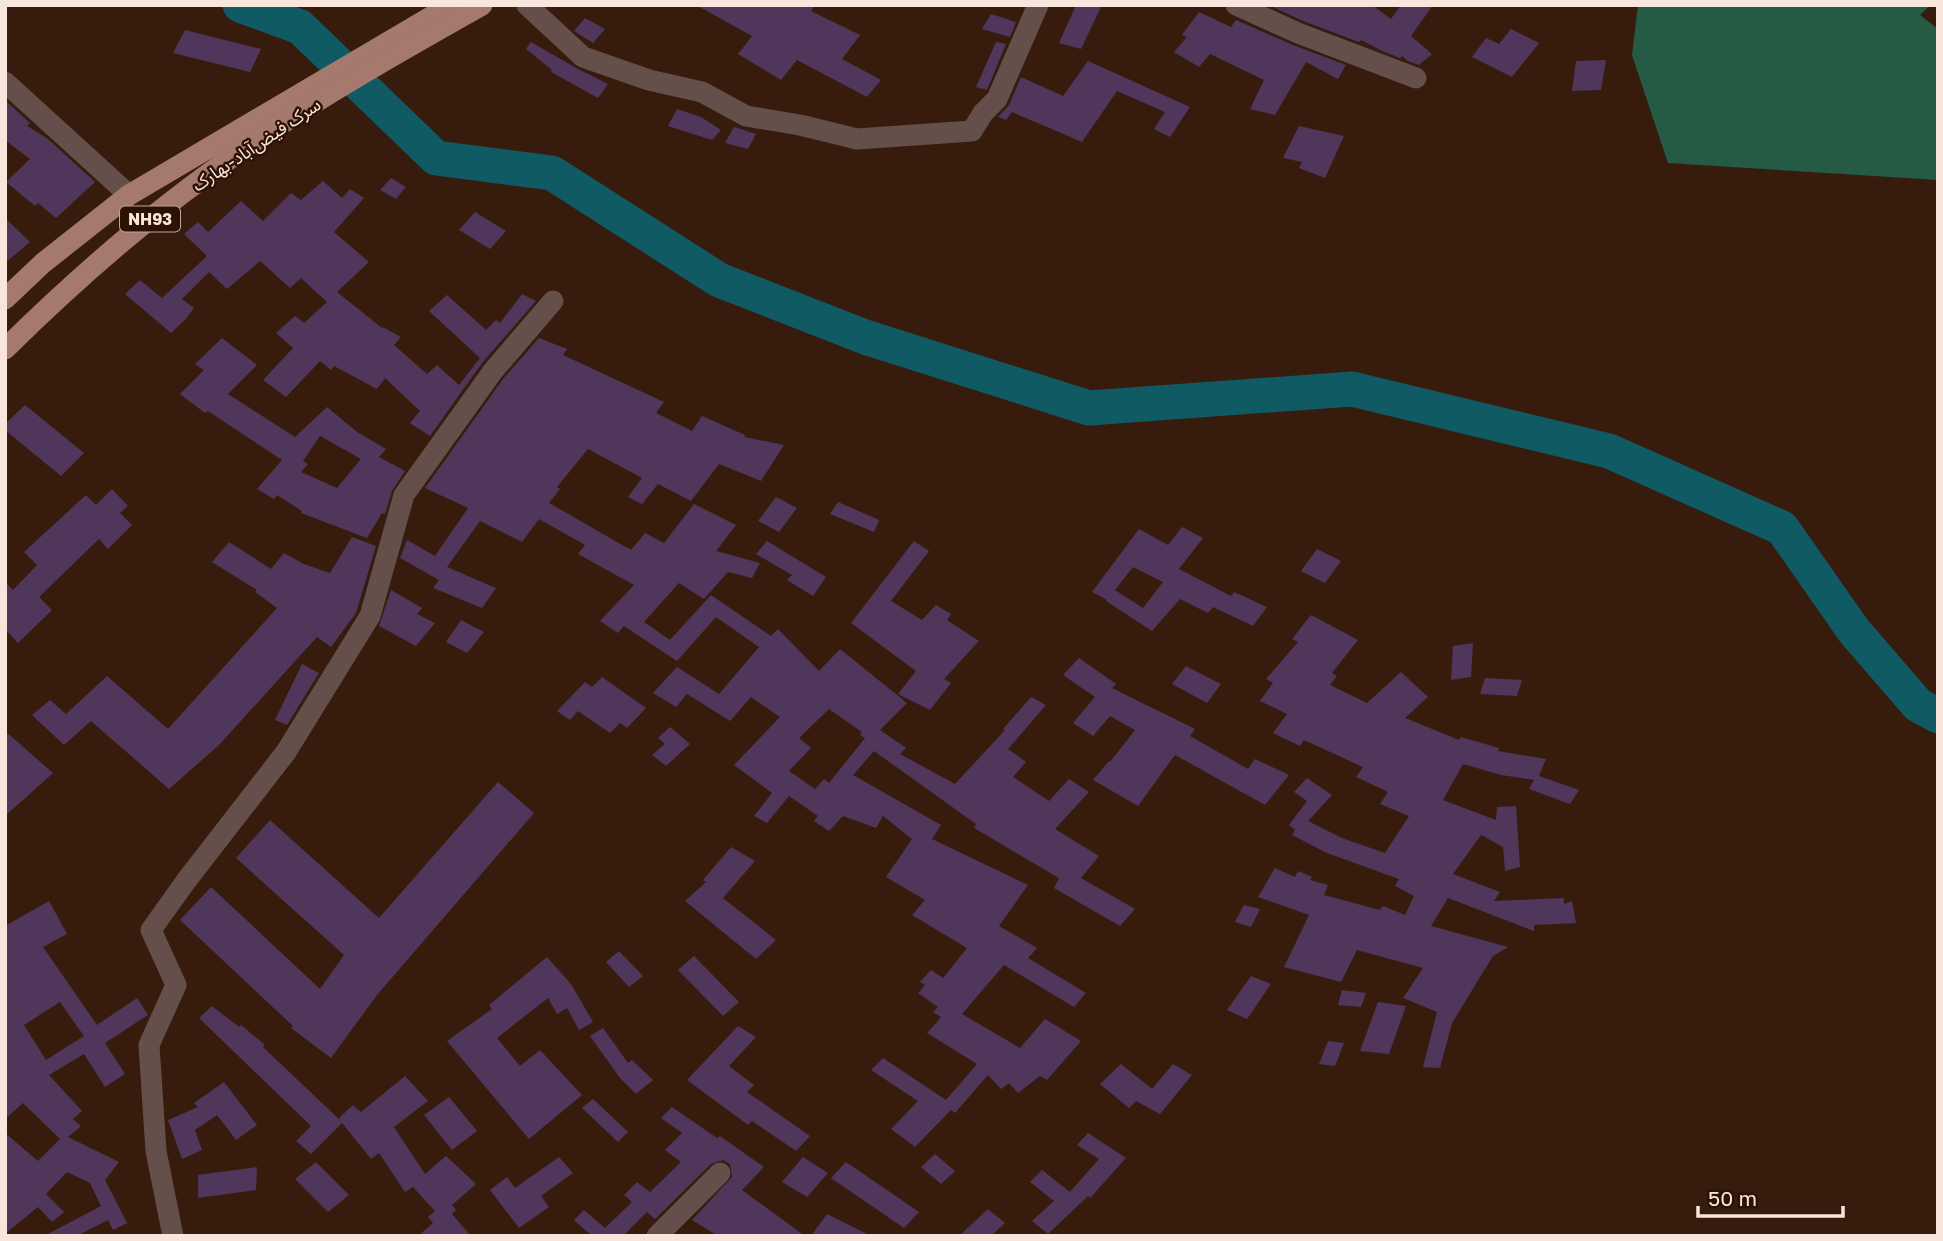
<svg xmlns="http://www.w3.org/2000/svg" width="1943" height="1241" viewBox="0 0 1943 1241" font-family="'Golos Text','Noto Sans Arabic',sans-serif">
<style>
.forest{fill:#255a44}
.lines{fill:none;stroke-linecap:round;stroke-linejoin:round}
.river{stroke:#105a63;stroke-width:35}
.building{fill:#50365a;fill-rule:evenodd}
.minor{stroke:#654f4a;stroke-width:21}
.major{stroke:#a5796e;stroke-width:21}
.labels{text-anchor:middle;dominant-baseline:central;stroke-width:5;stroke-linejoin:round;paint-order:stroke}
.shield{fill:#2c1205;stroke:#bba69b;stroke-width:2}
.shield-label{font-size:16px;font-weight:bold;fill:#f8e5db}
.street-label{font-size:18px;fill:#f8e5db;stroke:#2c1205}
</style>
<rect width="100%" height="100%" fill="#371c0e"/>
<!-- forest -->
<polygon class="forest" points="1638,5 1930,5 1920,15 1938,29 1938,180 1668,163 1632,55"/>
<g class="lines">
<!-- river -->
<polyline class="river" points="240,5 300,27 436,158 552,173 719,280 865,337 1089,408 1352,389 1609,451 1782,528 1854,631 1918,705 1938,716"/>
</g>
<!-- building -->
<g class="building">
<polygon points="696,5 815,5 811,11 860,35 842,59 881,80 867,97 797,60 781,80 738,54 752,36"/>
<polygon points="1076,5 1102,5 1081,49 1059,43"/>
<polygon points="1274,5 1372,5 1391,19 1401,5 1433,5 1411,36 1432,54 1419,65 1408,61 1402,56 1400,58 1382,51 1361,40 1359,42 1303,21 1273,7"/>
<polygon points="1199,12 1231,27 1236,20 1293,45 1346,65 1338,79 1306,62 1275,115 1250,109 1264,80 1210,54 1199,67 1174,52 1187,37 1182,35"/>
<polygon points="991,14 1016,22 1010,37 982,29"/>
<polygon points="585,18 605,29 593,43 574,31"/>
<polygon points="1511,29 1539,43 1512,77 1472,57 1486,38 1499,44"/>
<polygon points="185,30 261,49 250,72 173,53"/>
<polygon points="531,42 578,69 608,84 598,98 551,72 552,70 526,49"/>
<polygon points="996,42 1006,44 987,90 976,87"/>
<polygon points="1606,60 1601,90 1572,91 1576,61"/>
<polygon points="1088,61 1190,107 1170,137 1154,129 1165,112 1117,91 1082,142 1012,112 1006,120 998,117 1009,105 1021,77 1063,96"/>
<polygon points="5,100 30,123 27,126 48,139 95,182 56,218 38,203 35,206 6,182 30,159 5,140"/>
<polygon points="677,109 701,117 721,130 712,140 668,126"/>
<polygon points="1299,126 1344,136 1325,178 1299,168 1302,162 1283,158"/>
<polygon points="734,127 756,134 748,149 725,143"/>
<polygon points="391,178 406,187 396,199 380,190"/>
<polygon points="323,181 342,198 350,189 364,198 334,232 369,262 337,292 382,328 383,327 401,337 394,345 427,374 437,365 459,385 480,358 429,311 447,295 486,330 496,320 500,323 522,294 536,301 482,363 430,436 410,423 420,411 385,378 377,389 334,366 331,370 320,361 286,397 263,380 293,348 276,333 295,316 304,323 327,302 301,278 290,288 260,261 227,289 209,272 182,299 194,308 186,319 171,333 125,294 140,280 162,298 207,256 184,234 198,222 208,232 241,201 263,221 291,193 301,200"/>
<polygon points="475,212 506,231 490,249 459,230"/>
<polygon points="5,218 30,242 5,263"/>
<path d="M222,338l35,27 -29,29 67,43 32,-30 30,25 29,17 -7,8 26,14 -13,20 -7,23 -3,-1 -15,25 -66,-25 1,-2 -25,-16 -3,4 -17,-10 25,-29 -74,-49 -3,2 -25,-19 24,-24 -9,-6zM320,436l41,23 -24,29 -36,-16 7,-8 -5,-3z"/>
<path d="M539,338l28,11 -4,6 101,47 -8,11 36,18 10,-15 43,19 -1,2 40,8 -23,36 -42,-17 -28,37 -33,-17 -16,20 -14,-7 14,-19 -54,-29 -31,38 3,2 -11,14 82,47 14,-17 19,10 30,-39 42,21 -20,26 44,12 -8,15 -24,-6 -24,27 -25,-16 -35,39 26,18 41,-45 60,41 7,-7 41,42 21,-22 67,54 -27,27 26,18 -6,6 55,30 50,-54 -2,-1 28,-32 15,8 -38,44 18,13 -13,15 36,24 20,-22 20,13 -34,37 44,27 -18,22 54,31 -15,17 -66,-38 5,-10 -85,-50 2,-4 -102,-73 -21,24 88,50 -9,14 96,46 -29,41 38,22 -9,10 58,35 -12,14 -70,-42 -42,49 58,34 25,-29 36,22 -34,39 -7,-4 -22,17 -9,-10 -8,6 -13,-14 -33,38 -4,-3 -36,37 -24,-18 27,-28 -47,-31 12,-12 63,42 31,-36 -50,-31 14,-16 -8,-5 5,-5 -20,-14 7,-8 -5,-3 11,-12 12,8 24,-30 -55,-33 13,-15 -39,-23 26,-38 -29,-23 -7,12 -33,-12 -14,15 -15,-10 4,-5 -29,-20 -22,27 -13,-7 18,-23 -38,-28 46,-48 -29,-20 -21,24 -43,-27 -11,13 -23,-14 24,-26 42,27 40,-47 -43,-30 -39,44 -53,-35 -6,7 -18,-12 34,-36 -56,-31 7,-9 -46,-26 -17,23 -42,-21 -33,46 49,21 -14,20 -49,-20 6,-8 -39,-22 7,-18 28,16 33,-48 -43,-20 78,-109zM829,709l33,23 -2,3 5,3 -36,45 -5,-4 -9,10 -26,-18 22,-23 -12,-10z"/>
<polygon points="25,405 84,453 61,476 5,430 5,424"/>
<polygon points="112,489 128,506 120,513 132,525 108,549 99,539 39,597 52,610 18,643 5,629 5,582 13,590 37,565 24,552 86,495 96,505"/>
<polygon points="776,497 797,508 779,532 758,521"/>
<polygon points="838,502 879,520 874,532 830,514"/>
<path d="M1182,527l21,11 -24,31 52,27 3,-4 33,15 -14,19 -40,-19 -5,6 -28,-14 -28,32 -46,-30 1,-1 -15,-8 47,-63 29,16zM1133,567l30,15 -20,26 -28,-18z"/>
<polygon points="352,537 376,546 356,613 331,647 317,637 219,745 169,789 91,721 64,745 32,715 50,700 66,714 107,676 168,729 277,608 255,592 257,590 212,562 229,542 271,569 284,553 304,564 330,573"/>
<polygon points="767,541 826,577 813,596 787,580 792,575 756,554"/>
<polygon points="914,541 929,551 891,601 922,620 936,605 951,614 947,620 979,641 944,679 951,683 930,710 898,694 916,671 851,623"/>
<polygon points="1317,549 1341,561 1325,583 1301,571"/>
<polygon points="391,590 422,608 417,614 435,623 416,646 379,626"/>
<polygon points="1311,615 1358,640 1332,673 1337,676 1330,685 1367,703 1401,672 1428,697 1405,718 1459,740 1461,737 1499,748 1498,751 1546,759 1539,776 1579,790 1570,804 1529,789 1534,780 1501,775 1463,764 1443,800 1496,820 1497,807 1516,806 1520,867 1505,871 1503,847 1481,835 1453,874 1500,892 1494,901 1564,898 1564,904 1572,901 1576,923 1534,925 1534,931 1448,898 1431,926 1508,947 1493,956 1452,1023 1440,1068 1423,1067 1437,1012 1403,998 1423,968 1357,950 1341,982 1284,967 1309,915 1258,897 1275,868 1295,877 1298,871 1312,877 1310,880 1328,885 1324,895 1380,910 1383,906 1405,915 1414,896 1395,886 1399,879 1327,853 1292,835 1295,830 1289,825 1307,801 1294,792 1307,778 1332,795 1308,821 1342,838 1385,853 1409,816 1380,804 1388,792 1356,777 1363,767 1304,740 1300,746 1273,733 1287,714 1260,701 1273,683 1266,679 1298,642 1292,639"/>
<polygon points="461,620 484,632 467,653 446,642"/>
<polygon points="1473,643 1471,677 1451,680 1453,646"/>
<polygon points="1079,658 1116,684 1112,688 1195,729 1190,736 1248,769 1255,759 1289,775 1265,805 1175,755 1138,806 1093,780 1109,761 1110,762 1135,730 1110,716 1093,736 1073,723 1095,697 1063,675"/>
<polygon points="302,664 319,673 287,725 275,720"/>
<polygon points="1186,666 1221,684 1207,703 1172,684"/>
<polygon points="602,677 646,708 627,728 620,723 610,733 578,711 570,720 557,711 585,682 592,687"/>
<polygon points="1485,678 1522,680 1517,696 1480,694"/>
<polygon points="670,727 690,744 666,766 652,755 665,744 658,738"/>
<polygon points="5,731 53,773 5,816"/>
<polygon points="498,782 534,813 377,995 331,1058 291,1028 293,1026 180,920 211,887 320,989 344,955 236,858 270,820 379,918"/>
<polygon points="731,847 755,861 723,898 776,940 756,959 685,901 706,882 703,880"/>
<path d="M49,901l18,33 -24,13 54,78 40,-27 11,17 -43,28 20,31 -20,13 -21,-33 -35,21 33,36 -9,8 8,7 -13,11 51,25 -14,18 22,43 -14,7 -5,-10 -31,16h-33l57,-30 -11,-23 -23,-11 -21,22 18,18 -12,10 -14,-15 -33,27v-101l33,28 22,-22 -37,-36 -18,16v-193zM60,1002l24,34 -38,24 -22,-35z"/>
<polygon points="1244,905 1260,909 1251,927 1235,922"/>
<polygon points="619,951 643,976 629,987 606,962"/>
<polygon points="694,956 739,1002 723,1016 678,970"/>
<polygon points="547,957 571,984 593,1022 579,1030 567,1008 557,1014 548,998 497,1038 520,1066 540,1050 582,1095 529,1139 447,1041 492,1009 489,1005"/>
<polygon points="1251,976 1271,984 1247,1019 1227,1010"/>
<polygon points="1342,990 1366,993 1361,1007 1338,1005"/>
<polygon points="1378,1002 1406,1006 1389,1054 1360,1051"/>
<polygon points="212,1006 239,1027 241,1025 265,1045 263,1047 342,1122 339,1118 353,1105 361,1112 405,1076 428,1101 394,1127 425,1174 446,1156 476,1184 452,1205 456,1210 452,1214 471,1236 418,1236 433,1223 428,1217 435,1211 413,1187 405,1192 379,1153 371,1159 342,1123 311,1154 296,1141 311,1126 199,1018"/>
<polygon points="738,1026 756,1037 729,1066 754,1085 747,1092 810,1136 796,1151 752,1121 748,1125 687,1080"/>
<polygon points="603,1028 628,1063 632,1060 653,1080 636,1094 620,1078 590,1036"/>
<polygon points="1328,1041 1344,1043 1335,1066 1319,1064"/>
<polygon points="1121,1064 1152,1089 1173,1064 1192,1075 1160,1114 1136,1101 1129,1108 1100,1084"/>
<polygon points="224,1082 257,1125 236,1140 217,1115 195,1130 202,1150 182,1159 168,1120 198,1107 194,1103"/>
<polygon points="449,1097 477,1131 452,1150 424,1115"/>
<polygon points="593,1099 628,1132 618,1142 582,1108"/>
<polygon points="672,1107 717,1138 720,1136 764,1167 742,1190 805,1236 718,1236 692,1220 732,1177 730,1164 723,1160 711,1164 655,1219 647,1212 623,1236 592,1236 574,1220 584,1210 605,1228 632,1202 624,1195 637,1182 650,1192 681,1162 665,1150 682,1133 661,1118"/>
<polygon points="1088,1133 1126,1158 1090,1198 1088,1196 1048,1234 1032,1221 1054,1201 1030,1182 1042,1170 1070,1192 1099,1159 1077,1145"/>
<polygon points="935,1154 955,1171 941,1184 921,1167"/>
<polygon points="559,1157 573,1173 541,1196 549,1207 519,1228 490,1190 507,1177 515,1188"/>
<polygon points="803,1157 828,1173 807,1197 782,1182"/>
<polygon points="316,1162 349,1195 328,1212 295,1179"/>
<polygon points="846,1162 919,1212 904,1228 831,1178"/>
<polygon points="257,1167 256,1190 198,1198 198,1175"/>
<polygon points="988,1209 1005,1223 991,1236 959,1236"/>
<polygon points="827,1214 871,1236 811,1236"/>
</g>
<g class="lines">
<!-- minor -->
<g class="minor">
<polyline points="527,5 583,57 649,80 702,92 746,116 800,125 857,139 972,131 983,113 997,99 1038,5"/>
<polyline points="1236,5 1298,33 1416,78"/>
<polyline points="5,82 129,195"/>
<polyline points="173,1236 156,1151 149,1045 176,985 151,930 186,881 286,752 370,616 404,495 493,371 553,301"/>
<polyline points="657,1236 720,1173"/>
</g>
<!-- major -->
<g class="major">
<polyline points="5,299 43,263 129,195 451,5"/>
<path d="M5,349c75,-74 153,-142 240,-201 76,-52 157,-98 237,-143"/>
</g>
</g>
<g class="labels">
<!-- shield labels -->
<rect class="shield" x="120" y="206.5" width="60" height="25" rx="5"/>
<g class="shield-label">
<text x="150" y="219">NH93</text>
</g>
<!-- street labels -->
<g class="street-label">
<text transform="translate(256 144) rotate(-34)">سرک فیض‌آباد-بهارک</text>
</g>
</g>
<!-- border -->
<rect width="1943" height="1241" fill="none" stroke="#f8e5db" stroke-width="14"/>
<!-- scale -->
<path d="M1698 1206v10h145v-10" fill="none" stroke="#f8e5db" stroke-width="3.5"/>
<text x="1708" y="1206" font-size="21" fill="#f8e5db" stroke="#2c1205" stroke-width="5" paint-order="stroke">50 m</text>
</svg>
